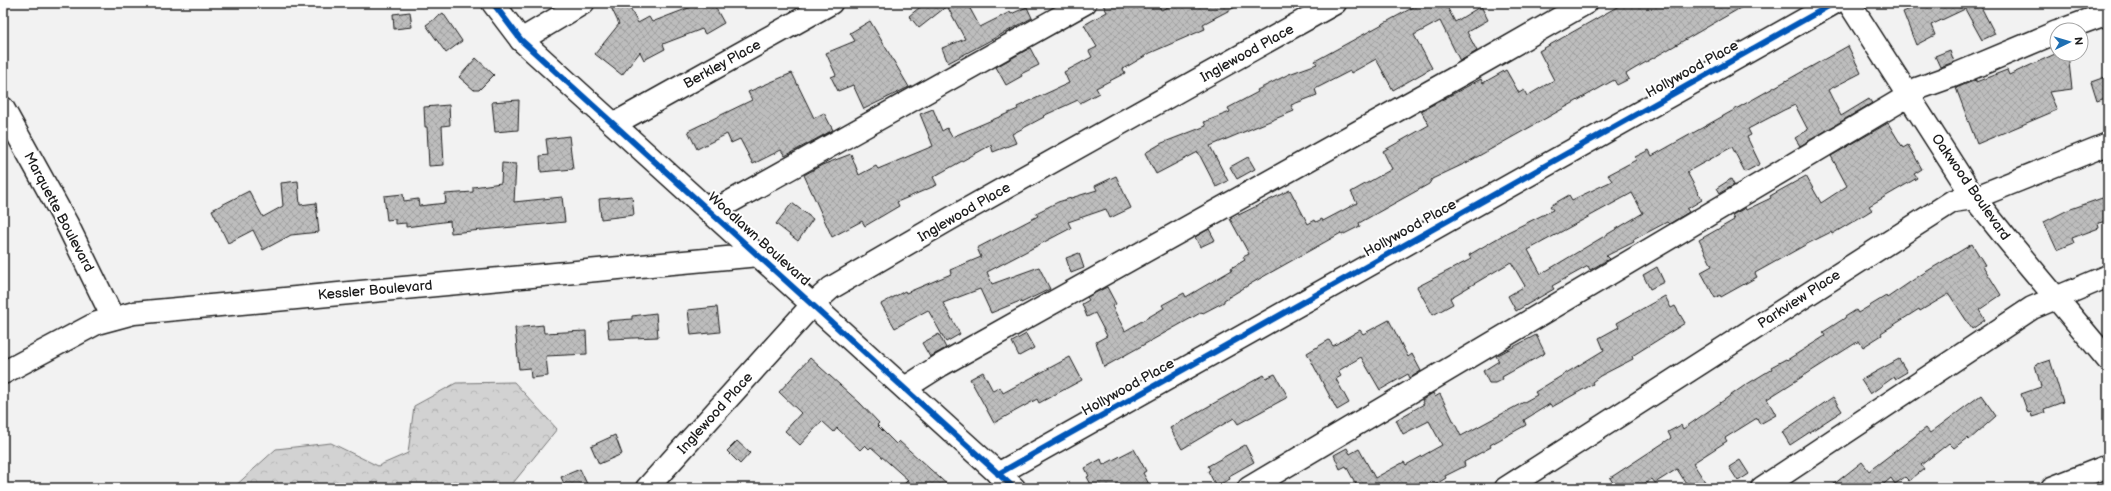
<svg xmlns="http://www.w3.org/2000/svg" width="2111" height="491" viewBox="0 0 2111 491" font-family="'Balsamiq Sans',sans-serif">
<style>
.forest{fill:url(#forest-crowns);stroke:#777}
.building{fill:url(#building-cross-hatch);stroke:#1c1c1c;fill-rule:evenodd}
.lines{fill:none;stroke-linecap:round;stroke-linejoin:round}
.minor-casing{stroke:#1c1c1c;stroke-width:25}
.minor{stroke:#fff;stroke-width:22}
.cycleway-casing{stroke:#fff;stroke-width:8}
.cycleway{stroke:#0057b8;stroke-width:6}
.labels{text-anchor:middle;dominant-baseline:central;stroke-width:4;stroke-linejoin:round;paint-order:stroke}
.street-label{font-size:14px;fill:#1c1c1c;stroke:#fff}
</style>
<defs>
<pattern id="forest-crowns" width="20" height="18" patternUnits="userSpaceOnUse"><rect width="20" height="18" fill="#d2d2d2"/><path d="M2 6a3 3 0 1 1 6 0M12 15a3 3 0 1 1 6 0" fill="none" stroke="#b4b4b4"/></pattern>
<pattern id="building-cross-hatch" width="8" height="8" patternUnits="userSpaceOnUse"><rect width="8" height="8" fill="#bdbdbd"/><path d="M0 0l8 8M0 8l8-8" fill="none" stroke="#a2a2a2"/></pattern>
</defs>
<rect width="100%" height="100%" fill="#f2f2f2"/>
<filter id="ink" filterUnits="userSpaceOnUse"><feTurbulence type="fractalNoise" baseFrequency=".025" numOctaves="2"/><feDisplacementMap in="SourceGraphic" scale="8" xChannelSelector="R" yChannelSelector="G"/><feConvolveMatrix kernelMatrix="1 2 1 2 8 2 1 2 1" color-interpolation-filters="sRGB"/></filter>
<g filter="url(#ink)">
<!-- forest -->
<polygon class="forest" points="514,382 557,429 509,488 233,488 276,449 331,443 378,466 408,453 414,406 456,383"/>
<!-- building -->
<g class="building">
<polygon points="609,3 627,3 638,23 649,17 652,22 691,7 688,3 713,3 724,23 705,34 702,29 663,44 665,49 644,60 640,52 622,75 595,54 619,24"/>
<polygon points="925,3 967,3 980,27 1010,12 1011,14 1027,7 1032,18 948,63 942,48 965,39 947,6 919,28 909,16"/>
<polygon points="1102,3 1158,3 1161,10 1177,3 1243,3 1203,24 1205,29 1150,53 1123,69 1125,73 1096,88 1099,93 1080,103 1078,100 1043,116 1044,117 1012,134 1016,143 993,152 991,145 933,177 937,185 897,202 899,206 865,226 862,221 832,237 804,175 822,165 851,154 859,175 876,166 878,169 933,146 920,114 933,109 942,131 947,128 952,137 1018,109 1017,107 1069,83 1064,72 1092,57 1089,51 1097,47 1084,25 1107,12"/>
<polygon points="1421,3 1445,3 1455,22 1481,6 1488,20 1467,32 1477,51 1460,61 1440,21 1414,35 1432,68 1393,90 1376,59 1351,73 1350,71 1315,89 1317,95 1291,105 1294,111 1210,146 1228,181 1216,187 1198,152 1156,174 1145,153 1162,143 1206,126 1204,122 1230,112 1228,108 1258,92 1257,90 1289,74 1317,64 1315,61"/>
<polygon points="1624,3 1749,3 1634,69 1626,74 1629,79 1617,85 1614,80 1468,162 1432,179 1429,184 1359,223 1360,226 1342,235 1341,233 1252,283 1224,300 1224,302 1203,313 1202,312 1104,367 1096,342 1107,336 1095,313 1087,317 1082,304 1089,300 1087,297 1107,287 1116,304 1112,306 1125,331 1164,308 1162,305 1184,293 1186,297 1232,270 1231,268 1245,260 1243,257 1249,254 1230,219 1290,190 1308,224 1315,220 1316,222 1322,219 1323,221 1357,203 1351,192 1392,169 1383,151 1429,125 1421,111 1481,79 1483,83 1506,70 1519,93 1524,90 1527,96 1554,80 1539,51"/>
<polygon points="1924,3 1979,3 1995,34 1982,40 1965,9 1931,25 1935,35 1916,45 1903,12"/>
<polygon points="410,12 412,27 394,29 393,14"/>
<polygon points="443,13 462,41 446,53 426,25"/>
<polygon points="870,21 909,87 864,109 853,85 838,91 831,77 836,75 826,53 855,41 850,33"/>
<path d="M1848,46l13,27 -33,17 13,26 28,-17 3,4 -72,43 -5,-8 13,-8 -13,-25 -11,5 -36,19 3,6 -4,2 13,27 -15,8 -13,-25 -45,25 15,28 -15,9 2,3 -20,12 -2,-2 -34,18 1,2 -28,14 3,3 -19,11 -2,-4 -36,20 2,3 -38,22 -8,-15 17,-10 -14,-24 -61,36 3,6 -20,11 -16,-28 54,-28 -2,-4 39,-23 45,-22 -3,-4 19,-11 3,5 2,-1 38,-18 -4,-6 28,-15 -1,-3 14,-7 3,6zM1632,193l11,20 -102,61 -13,-24z"/>
<polygon points="1030,48 1039,65 1021,74 1022,76 1006,85 996,67"/>
<polygon points="1950,50 1954,62 1940,67 1935,56"/>
<polygon points="2055,54 2068,54 2072,89 2049,92 2057,110 1977,144 1956,88 1976,80 1976,82 2007,70 2009,75"/>
<polygon points="476,58 494,75 479,90 474,90 459,77"/>
<polygon points="792,73 814,118 824,113 833,130 785,156 781,150 753,164 740,139 731,143 727,134 697,149 688,131 752,100 748,92"/>
<polygon points="2108,76 2108,97 2097,101 2091,82"/>
<polygon points="519,100 518,130 495,132 492,102"/>
<polygon points="449,105 450,125 442,126 444,165 429,166 427,127 425,127 424,107"/>
<polygon points="1888,123 1903,148 1908,145 1922,169 1914,174 1917,178 1869,206 1872,210 1854,221 1832,234 1831,232 1807,244 1755,273 1757,277 1721,297 1720,295 1715,298 1701,272 1712,266 1699,240 1734,220 1732,215 1745,208 1746,210 1771,198 1770,196 1806,176 1821,203 1847,186 1831,156"/>
<polygon points="569,136 573,169 541,172 540,156 548,155 546,139"/>
<polygon points="1248,157 1255,169 1237,179 1230,167"/>
<polygon points="502,163 516,164 514,202 562,197 565,222 451,233 450,221 406,227 406,223 395,224 395,219 387,220 384,196 403,194 404,201 418,199 419,206 446,203 445,194 473,192 473,187 501,183"/>
<polygon points="1116,176 1131,208 1110,218 1106,209 1068,222 1071,228 987,272 992,284 1039,267 1050,289 1021,303 1020,301 991,313 980,289 943,303 960,334 946,342 928,310 895,328 881,304 905,291 906,293 951,274 950,270 981,257 977,248 1038,216 1036,213 1058,202 1097,190 1095,186"/>
<polygon points="1731,179 1734,185 1720,193 1717,188"/>
<polygon points="298,181 300,205 316,203 319,232 291,235 263,250 253,230 228,243 212,210 249,191 263,217 283,206 281,183"/>
<polygon points="632,196 634,215 601,219 599,199"/>
<polygon points="2108,196 2108,221 2098,223 2099,228 2072,238 2074,243 2057,250 2044,222 2068,210"/>
<polygon points="792,203 813,219 798,241 776,224"/>
<polygon points="1209,229 1215,240 1200,247 1195,237"/>
<polygon points="1972,244 1985,265 1983,266 2001,295 1979,310 1985,320 1972,329 1949,294 1920,311 1919,309 1881,333 1882,335 1863,347 1859,341 1767,399 1776,415 1760,424 1757,418 1725,438 1727,441 1693,463 1709,488 1689,488 1677,469 1655,483 1652,479 1638,488 1616,488 1610,478 1671,438 1668,432 1681,425 1683,429 1744,386 1772,369 1771,367 1786,359 1787,360 1825,336 1823,332 1845,318 1845,317 1856,310 1858,313 1886,296 1887,298 1919,276"/>
<polygon points="1079,253 1084,268 1071,273 1066,258"/>
<polygon points="1657,267 1664,282 1650,289 1643,275"/>
<polygon points="1665,296 1671,308 1675,306 1685,323 1632,356 1633,359 1600,376 1592,382 1593,384 1552,407 1550,404 1524,420 1526,425 1490,445 1491,447 1464,462 1465,466 1445,476 1446,478 1430,488 1358,488 1346,466 1340,469 1334,455 1347,448 1350,454 1359,449 1375,478 1404,462 1406,465 1442,445 1429,421 1403,434 1396,420 1424,404 1422,400 1433,393 1435,397 1440,394 1461,436 1537,395 1535,392 1604,350 1599,338 1619,327 1617,323"/>
<polygon points="717,307 720,332 691,335 688,310"/>
<polygon points="656,313 658,337 609,339 607,321 632,319 632,316"/>
<polygon points="1389,320 1408,357 1412,354 1421,371 1410,378 1408,374 1380,390 1361,357 1338,371 1341,376 1336,379 1349,403 1337,410 1307,353 1329,340 1333,346 1360,330 1363,334"/>
<polygon points="543,325 544,333 586,331 587,354 546,356 548,376 531,378 530,368 519,369 515,328"/>
<polygon points="939,334 946,348 930,357 922,343"/>
<polygon points="1026,334 1034,348 1019,356 1012,342"/>
<polygon points="1536,335 1545,353 1502,377 1503,379 1495,383 1489,383 1483,371 1499,361 1496,356"/>
<polygon points="1070,357 1082,380 1039,403 1037,399 994,423 970,379 983,372 993,391 1000,387 1003,393"/>
<polygon points="810,358 860,403 879,423 877,425 896,444 899,441 951,488 900,488 908,480 871,447 869,449 865,445 860,450 837,428 834,432 822,421 800,445 785,431 801,413 779,392"/>
<polygon points="1899,359 1907,372 1895,379 1894,377 1870,394 1861,380"/>
<polygon points="2050,360 2063,402 2044,409 2045,413 2032,417 2031,412 2028,413 2021,394 2041,387 2035,365"/>
<polygon points="1275,374 1288,397 1238,424 1234,418 1182,449 1170,428 1264,375 1266,378"/>
<polygon points="1981,395 1996,416 1969,440 1967,438 1954,448 1949,443 1921,465 1924,469 1909,481 1905,477 1895,484 1891,478 1879,488 1829,488 1862,462 1869,471 1926,428 1930,433"/>
<polygon points="1833,397 1842,411 1790,445 1782,432"/>
<polygon points="615,435 622,454 599,464 591,446"/>
<polygon points="737,441 750,453 740,464 727,451"/>
<polygon points="1245,445 1254,462 1229,476 1230,479 1216,486 1208,471 1210,470 1208,466"/>
<polygon points="1134,449 1146,471 1143,473 1151,488 1093,488 1087,477 1089,476 1085,468 1101,459 1103,465"/>
<polygon points="1740,460 1749,474 1738,481 1729,467"/>
<polygon points="580,469 587,484 577,488 566,488 561,477"/>
</g>
<g class="lines">
<!-- minor casing -->
<g class="minor-casing">
<g id="minor">
<polyline points="493,3 521,40 1014,488"/>
<polyline points="1849,3 1974,198 2006,238 2108,360"/>
<polyline points="2062,30 2108,13"/>
<polyline points="521,40 583,3"/>
<polyline points="3,108 67,224 113,318"/>
<polyline points="614,124 831,3"/>
<polyline points="712,212 1085,3"/>
<polyline points="3,373 97,323 134,313 759,255"/>
<polyline points="905,388 941,365 1469,70 1586,3"/>
<polyline points="998,474 1834,3"/>
<polyline points="647,488 813,304 831,288 948,220 1335,3"/>
<polyline points="1249,488 1903,99 1911,91 1950,77 2057,32"/>
<polyline points="1506,488 1953,201 1974,198 2108,144"/>
<polyline points="1762,488 2032,308 2108,276"/>
<polyline points="2052,488 2108,466"/>
</g>
</g>
<!-- minor -->
<use href="#minor" class="minor"/>
<!-- cycleway casing -->
<g class="cycleway-casing">
<g id="cycleway">
<polyline points="493,3 521,40 1014,488"/>
<polyline points="998,474 1834,3"/>
</g>
</g>
<!-- cycleway -->
<use href="#cycleway" class="cycleway"/>
</g>
</g>
<g class="labels">
<!-- street labels -->
<g class="street-label">
<text transform="translate(1247 53) rotate(-29)">Inglewood Place</text>
<text transform="translate(722 64) rotate(-29)">Berkley Place</text>
<text transform="translate(1692 69) rotate(-29)">Hollywood Place</text>
<text transform="translate(1971 187) rotate(55)">Oakwood Boulevard</text>
<text transform="translate(59 212) rotate(62)">Marquette Boulevard</text>
<text transform="translate(964 212) rotate(-30)">Inglewood Place</text>
<text transform="translate(1410 228) rotate(-29)">Hollywood Place</text>
<text transform="translate(759 239) rotate(42)">Woodlawn Boulevard</text>
<text transform="translate(375 290) rotate(-5)">Kessler Boulevard</text>
<text transform="translate(1799 299) rotate(-33)">Parkview Place</text>
<text transform="translate(1128 387) rotate(-29)">Hollywood Place</text>
<text transform="translate(715 413) rotate(-48)">Inglewood Place</text>
</g>
</g>
<!-- margin -->
<rect width="2111" height="491" fill="none" stroke="#fff" stroke-width="16"/>
<rect x="8" y="8" width="2095" height="475" fill="none" stroke="#1c1c1c" stroke-width="1.5" filter="url(#ink)"/>
<!-- north arrow -->
<g transform="translate(2069 42) rotate(85)"><circle r="19" fill="#ffffff" stroke="#a4a4a4"/>
<path d="M0-3L7 15L0 10L-7 15Z" fill="#1f6fb2"/>
<text y="-6" font-size="11" font-weight="bold" text-anchor="middle" fill="#1c1c1c">N</text>
</g>
</svg>
